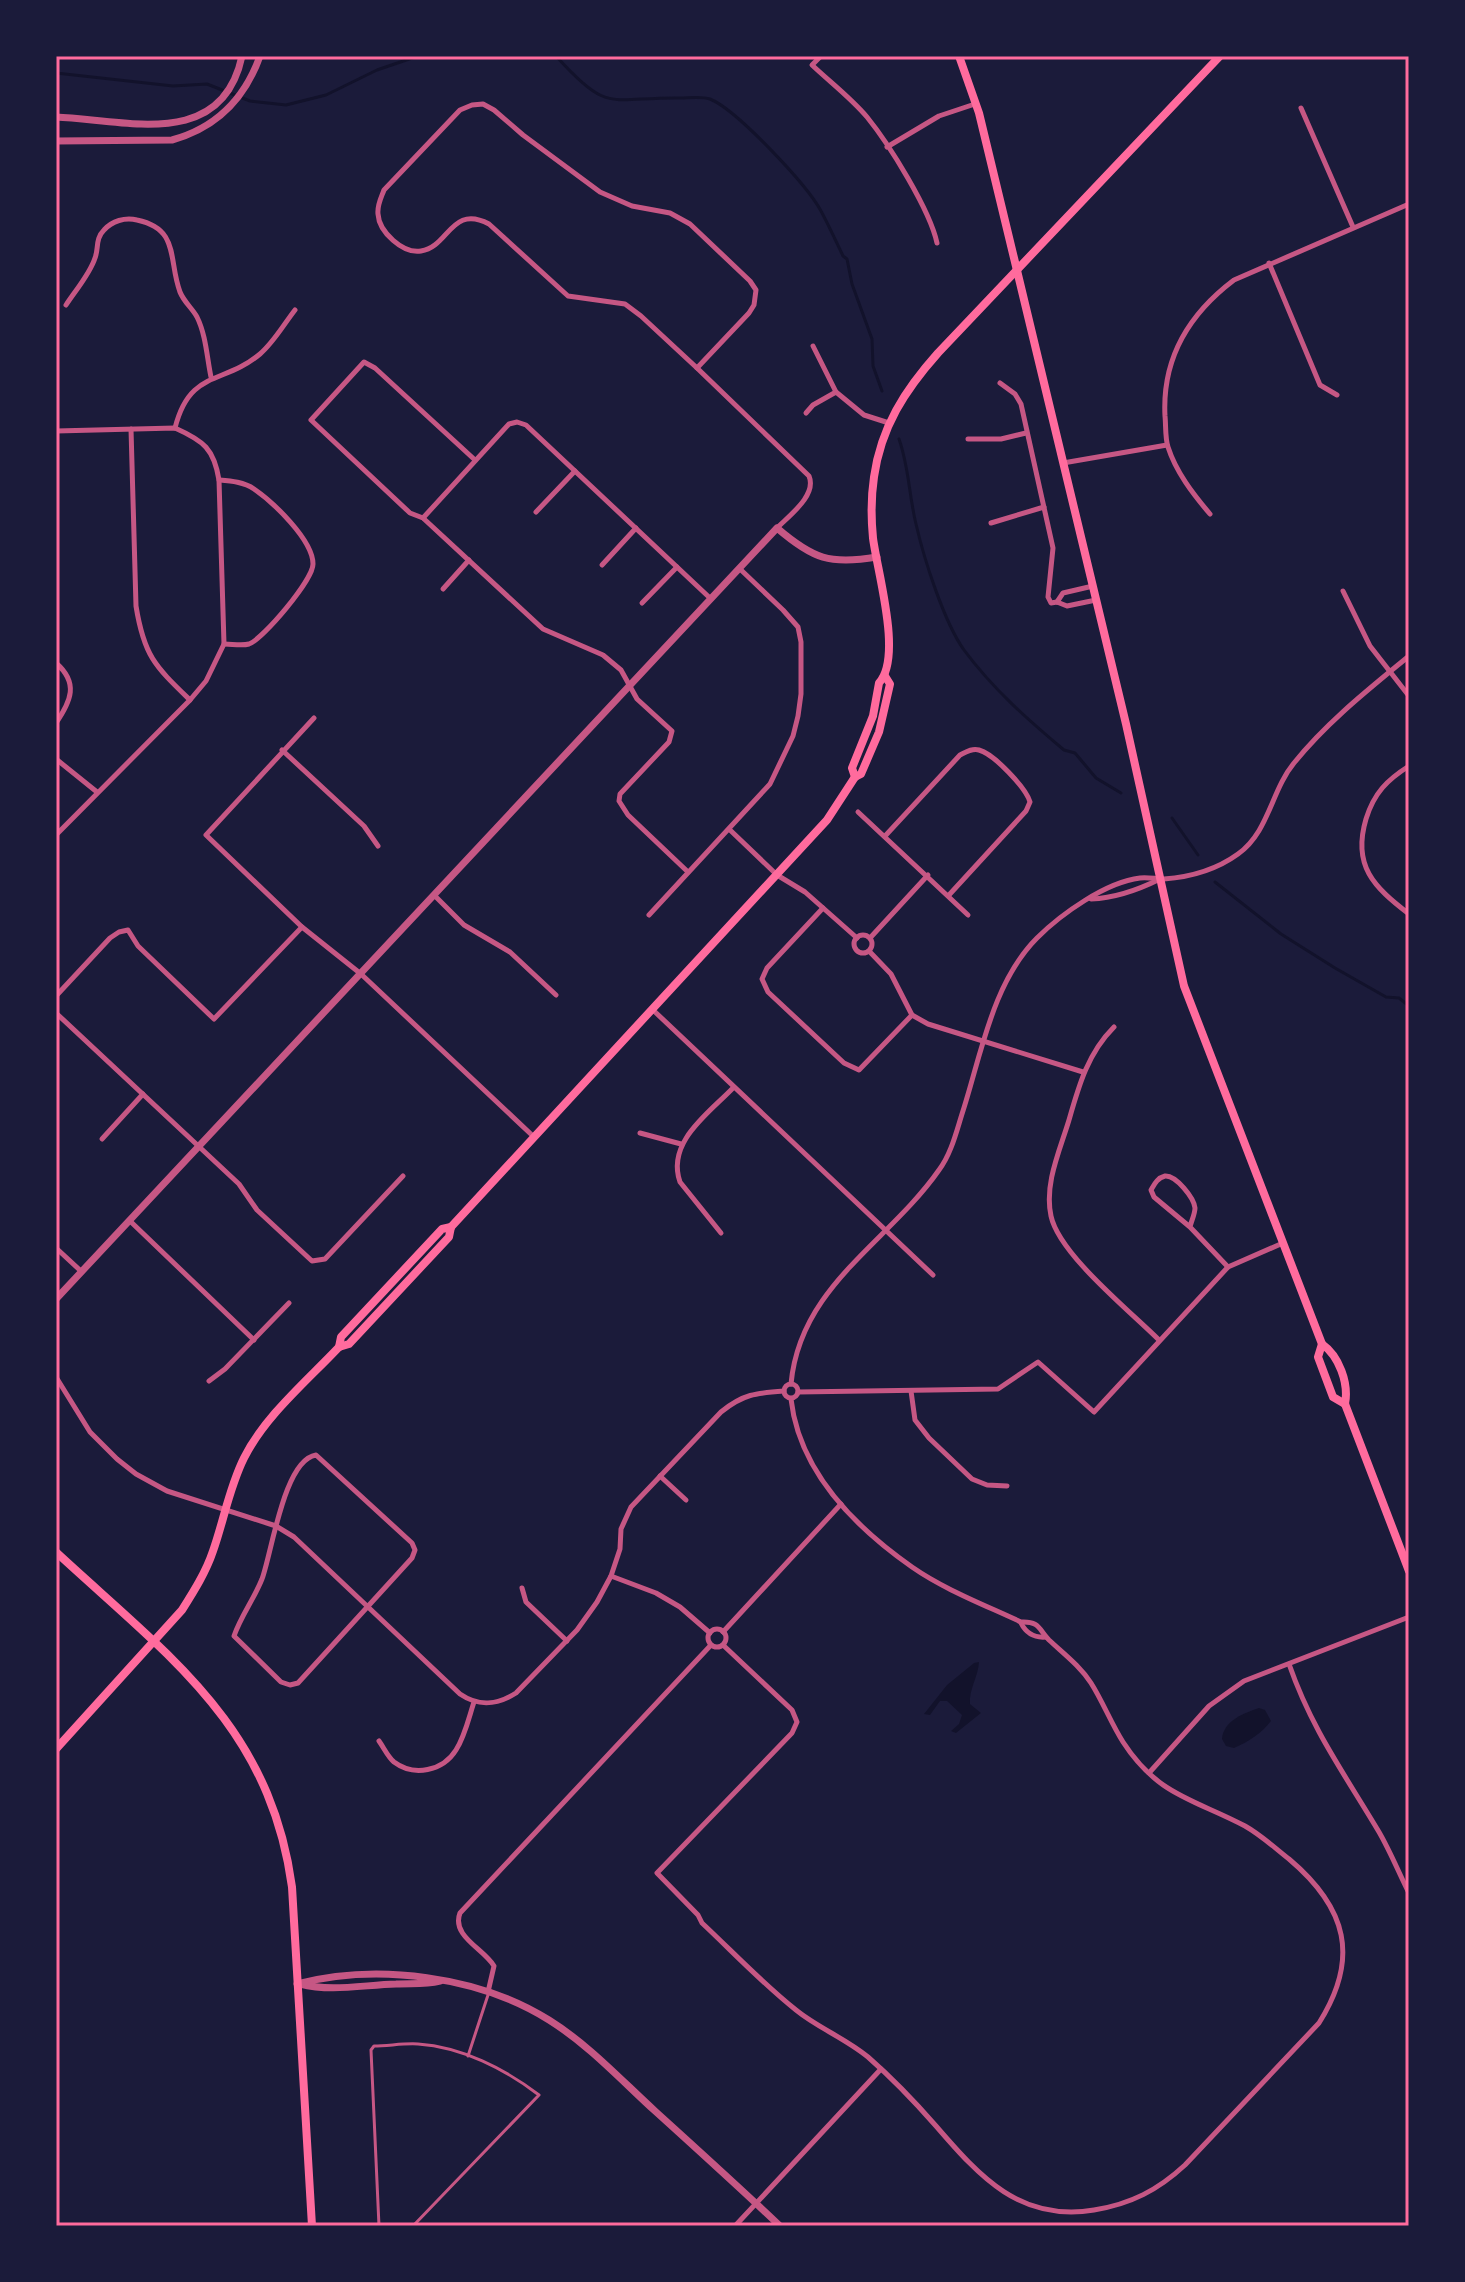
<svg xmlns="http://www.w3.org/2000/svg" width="1465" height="2282" viewBox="0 0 1465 2282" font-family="'DM Sans',sans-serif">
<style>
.water{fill:#12122b}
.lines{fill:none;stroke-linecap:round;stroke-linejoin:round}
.stream{stroke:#12122b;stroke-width:3}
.service{stroke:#c65784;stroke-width:3}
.minor{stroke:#c65784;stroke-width:5}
.tertiary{stroke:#c65784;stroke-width:7}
.secondary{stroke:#ff6b9d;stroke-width:8}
.neatline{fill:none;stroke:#ff6b9d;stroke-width:3}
</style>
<rect width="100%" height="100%" fill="#1b1b3a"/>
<!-- water -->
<g class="water">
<path d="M979,1662c-1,16 -10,26 -9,42l11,9 -25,20 -5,-2 8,-7 3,-9 -15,-14h-7l-10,14 -6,-1 23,-29 27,-22z"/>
<path d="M1259,1708l6,2 6,11c-9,12 -23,21 -37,27l-8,-2 -4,-7c1,-18 22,-26 37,-31z"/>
</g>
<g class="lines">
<!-- stream -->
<g class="stream">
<path d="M556,56c53,59 53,41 124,42 9,0 21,-2 30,1 27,11 97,86 111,112 8,15 15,30 22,45l4,3 5,25 20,55 1,27 9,25"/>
<polyline points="56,73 173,86 207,84 250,101 286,105 326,95 377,70 418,56"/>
<path d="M899,439c10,28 10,57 17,85 8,35 28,98 48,126 29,39 64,70 100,100l11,3 21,25 25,15"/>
<polyline points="1172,818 1198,855"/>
<polyline points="1215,882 1281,934 1335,968 1386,997 1399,998 1409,1006"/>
</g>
<!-- service -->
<g class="service">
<polyline points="468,2056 488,1995"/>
<path d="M379,2226l-8,-176 3,-4c14,0 30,-3 44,-2 44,3 87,25 121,51l-126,131"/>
</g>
<!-- minor -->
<g class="minor">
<path d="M821,56l-9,9c18,17 39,33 55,52 22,27 63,93 70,126"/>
<path d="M483,104l11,6 29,25 77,57 32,14 38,7 20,11 60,57 6,9 -2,15 -5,8 -52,55 -56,-52 -16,-12 -57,-8 -79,-72c-38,-20 -40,23 -68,27 -18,3 -42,-19 -43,-37 -1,-9 3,-16 6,-24l76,-80 12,-5z"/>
<polyline points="1301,108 1353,227"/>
<polyline points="887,147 939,116 975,104"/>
<polyline points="1269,263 1320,385 1337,395"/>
<path d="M66,305c9,-14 24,-31 29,-47 4,-10 0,-19 9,-28 8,-9 21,-13 33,-10 43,9 31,40 43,72 4,10 12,16 17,25 9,18 10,41 14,60"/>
<polyline points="813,346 836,392"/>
<path d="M697,368l112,108c8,19 -19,39 -32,52"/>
<polyline points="1000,383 1015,394 1021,404 1053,548 1048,597 1051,603 1057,602 1067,606 1096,600"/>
<polyline points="806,413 813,405 836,392 864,415 889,423"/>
<path d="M175,428c15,-59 48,-43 85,-74 14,-12 24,-30 35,-44"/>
<path d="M131,429l5,177c8,50 19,60 54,94"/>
<path d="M56,431l119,-3c29,13 39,21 44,52l5,164 -18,37 -16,19 -134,135"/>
<polyline points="968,439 1001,439 1026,433"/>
<polyline points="475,460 375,368 364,362 311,420 410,513 423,518 543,629 603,655 621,670 637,699 672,731 669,742 620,794 619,801 628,815 688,872"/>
<polyline points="1063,463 1167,445"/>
<path d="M219,480c12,1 25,2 35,9 19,13 59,51 59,75 0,16 -50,75 -64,80 -7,2 -17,0 -25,0"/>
<polyline points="536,512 575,471"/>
<path d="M1210,514c-17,-20 -34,-42 -42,-67 -3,-9 -2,-21 -3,-31 -3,-57 24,-102 69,-136l175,-76"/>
<polyline points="423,518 509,424 517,422 526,425 711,599"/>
<polyline points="991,523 1044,507"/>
<polyline points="602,565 636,528"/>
<polyline points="443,589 469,560"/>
<polyline points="1343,591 1370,646 1409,696"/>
<polyline points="1057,602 1063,593 1093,586"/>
<polyline points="642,603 677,567"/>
<path d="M56,663c23,20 15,38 0,60"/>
<polyline points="314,718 206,835 302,927 361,974 534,1137"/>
<polyline points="282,750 364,826 378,846"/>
<polyline points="56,759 97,792"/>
<path d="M1409,766c-22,14 -35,27 -43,53 -14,47 8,68 43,95"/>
<polyline points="858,812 968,915"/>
<polyline points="730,830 777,875 805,892 857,938"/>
<path d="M886,835l74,-80c6,-3 12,-7 19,-5 15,4 47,38 51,52l-4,9 -77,84"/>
<polyline points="435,896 464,925 510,952 556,995"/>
<path d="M1091,899c25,-1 47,-9 69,-20"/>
<polyline points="823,908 767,968 762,979 768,992 844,1063 859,1070 912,1015"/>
<polyline points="649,915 770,784 793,736 798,716 801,694 801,642 798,627 783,610 740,569"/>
<circle cx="863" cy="944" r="9"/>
<polyline points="870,938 928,875"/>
<polyline points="869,951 891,974 912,1015 928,1024 1083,1072"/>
<polyline points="56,996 110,938 119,932 128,930 138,946 214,1019 302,927"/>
<polyline points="653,1010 933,1275"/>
<polyline points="56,1013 239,1184 257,1210 312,1261 325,1259 403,1176"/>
<path d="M1114,1027c-26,26 -35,58 -45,93 -9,30 -25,64 -18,96 8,38 79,95 108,124"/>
<polyline points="640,1133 681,1144"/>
<polyline points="102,1139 143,1094"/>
<polyline points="130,1221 254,1340"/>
<path d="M1190,1227c1,-5 5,-13 5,-19 -1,-10 -19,-33 -30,-32 -8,2 -11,9 -14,14l3,7 36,30 38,40"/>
<path d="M721,1233l-41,-51c-14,-40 29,-69 53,-94"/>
<polyline points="56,1248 82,1272"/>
<path d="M56,1377l34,55 27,27 19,15 31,17 109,35 18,11 166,157c19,13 37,11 56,-1l61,-63 20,-28 14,-26 9,-27 1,-20 10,-22 90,-95c22,-18 35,-19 63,-21"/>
<polyline points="209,1381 225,1369 289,1303"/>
<circle cx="791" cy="1391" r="7"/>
<path d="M791,1384c9,-98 97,-141 148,-214 12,-16 17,-37 23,-56 19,-58 30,-131 75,-176 24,-24 69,-56 103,-60 8,-1 16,1 24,1 27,-2 52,-9 74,-25 31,-22 33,-63 56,-91 33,-41 75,-74 115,-107"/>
<polyline points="911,1391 915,1420 929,1438 972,1479 987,1485 1007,1486"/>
<polyline points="798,1392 998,1389 1038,1362 1094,1412 1228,1267 1283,1243"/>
<path d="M316,1455l96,88 3,7 -3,8 -114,125 -8,2 -9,-3 -47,-46c7,-20 20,-37 28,-57 10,-27 22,-119 54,-124z"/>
<polyline points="660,1476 686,1500"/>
<polyline points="611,1576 656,1593 680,1607 710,1633"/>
<polyline points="522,1588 526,1602 567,1641"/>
<path d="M1021,1623c5,10 14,15 25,14"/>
<circle cx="717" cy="1638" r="9"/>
<polyline points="723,1632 841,1504"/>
<path d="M723,1645l69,65 5,12 -5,11 -135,140 41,42 4,8c31,29 61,61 94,87 22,18 49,28 72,47 24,21 47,45 68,69 44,51 84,96 158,84 37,-6 64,-20 91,-45l134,-142c41,-65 28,-115 -30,-164 -14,-11 -28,-24 -44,-33 -51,-27 -87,-30 -122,-84 -12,-19 -20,-40 -32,-59 -11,-17 -27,-29 -42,-43 -10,-10 -9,-19 -28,-18 -36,-17 -76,-32 -109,-55 -57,-40 -113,-96 -121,-168"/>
<path d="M1289,1664c23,66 55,109 90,168 11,19 20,41 30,61"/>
<path d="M379,1741c5,7 9,16 15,21 20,15 49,9 62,-12 9,-14 13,-33 18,-48"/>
<polyline points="1149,1773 1209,1706 1244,1681 1409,1617"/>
<path d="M488,1992l6,-26c-10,-17 -43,-30 -34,-53l251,-268"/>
<polyline points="735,2226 881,2069"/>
</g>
<!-- tertiary -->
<g class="tertiary">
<path d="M56,117c69,3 166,34 186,-61"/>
<path d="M56,141l116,-1c44,-12 73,-42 88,-84"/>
<path d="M56,1299l721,-771c36,31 53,37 100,29"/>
<path d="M297,1984c80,-21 182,-8 252,36 40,25 72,60 106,91 42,38 84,76 125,115"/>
<path d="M300,1984c31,8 63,1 96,0 16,-1 28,1 44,-3"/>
</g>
<!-- secondary -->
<g class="secondary">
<polyline points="959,56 979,113 1014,258 1126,724 1184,986 1322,1344 1318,1357 1333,1397 1345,1404"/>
<path d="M855,777l-3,-9 21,-52 6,-33c24,-26 -2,-112 -6,-145 -2,-20 -2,-41 1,-61 7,-50 31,-87 64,-124l282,-297"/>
<path d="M1322,1344c17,12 27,39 23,60l64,167"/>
<polyline points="339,1347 341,1337 442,1229 451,1227"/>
<path d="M56,1552c111,103 214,173 236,335l20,339"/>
<path d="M56,1749l126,-139c12,-19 24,-38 31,-59 11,-31 16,-63 31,-93 21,-42 63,-77 95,-111l10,-3 100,-107 2,-10 376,-407 28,-43 6,-3 18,-42 11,-48 -5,-8"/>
</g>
</g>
<!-- border -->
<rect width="1465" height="2282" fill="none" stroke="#1b1b3a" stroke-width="116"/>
<rect x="58" y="58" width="1349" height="2166" class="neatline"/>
</svg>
